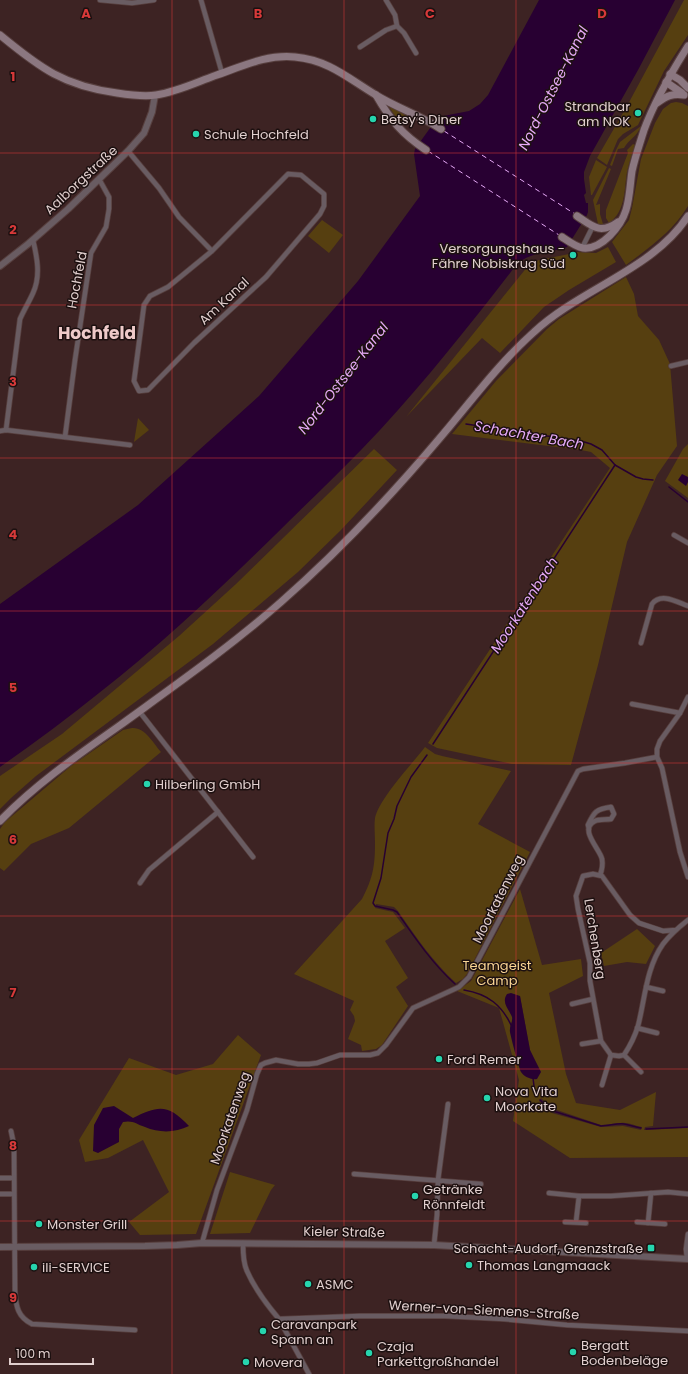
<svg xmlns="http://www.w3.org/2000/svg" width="688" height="1374" viewBox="0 0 688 1374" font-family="Poppins,sans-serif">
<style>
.green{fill:#563f10;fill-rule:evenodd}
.water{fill:#280032}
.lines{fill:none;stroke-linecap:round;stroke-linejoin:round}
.stream{stroke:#280032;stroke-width:1.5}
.ferry{stroke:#e5a9f6;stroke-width:1;stroke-dasharray:5 4;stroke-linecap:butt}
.minor-casing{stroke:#573f3e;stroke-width:6}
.tertiary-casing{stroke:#573f3e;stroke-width:8}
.secondary-casing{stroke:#573f3e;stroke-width:9}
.minor{stroke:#695c62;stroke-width:4.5}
.tertiary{stroke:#695c62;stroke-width:6}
.secondary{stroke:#8b7780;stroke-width:7}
.grid{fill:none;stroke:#d73939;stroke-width:1;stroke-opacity:0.55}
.poi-dot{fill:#26d5ae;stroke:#1c1010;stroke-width:1.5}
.labels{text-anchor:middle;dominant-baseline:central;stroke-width:3;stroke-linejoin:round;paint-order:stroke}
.poi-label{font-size:13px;fill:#e1cfce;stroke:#1c1010;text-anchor:start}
.street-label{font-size:13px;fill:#e1cfce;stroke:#1c1010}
.park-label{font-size:13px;fill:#f9d493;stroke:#1c1010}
.water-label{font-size:14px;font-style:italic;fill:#e5a9f6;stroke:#1c1010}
.district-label{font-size:17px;font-weight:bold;fill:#eecac9;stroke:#1c1010}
.grid-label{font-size:13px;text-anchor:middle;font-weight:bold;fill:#d73939;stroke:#1c1010;stroke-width:3;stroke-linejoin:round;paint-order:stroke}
</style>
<rect width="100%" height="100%" fill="#3d2323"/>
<!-- green -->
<g class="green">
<polygon points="684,0 688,0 688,35 664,71 638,125 623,134 618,139 607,165 597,158 627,106"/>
<path d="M676,102l6,1 6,3v100c-15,25 -39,42 -62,59l-14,-23 17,-22 3,-12 9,-49 14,-36 8,-14 8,-6z"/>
<polygon points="387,104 408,115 408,120 403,123 398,120"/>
<path d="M641,126c-4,11 -12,13 -17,22l-6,1 -6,17 -2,-1 6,-15 4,-8z"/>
<path d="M633,144l2,1c-3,9 -6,18 -8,27 -3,18 -1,39 -18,51l-3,-5v-8l22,-57 -1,-3z"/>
<polygon points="596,160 607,167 592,195 591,195 589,177"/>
<polygon points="609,168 611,169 596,205 600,204 600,214 603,224 598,224 593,200"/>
<polygon points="322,220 343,235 329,253 308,236"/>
<polygon points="608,247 616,262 569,290 544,307 500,353 482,338 406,417 528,266 539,260 569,254 571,258 577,257 577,252 596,253"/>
<polygon points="626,277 634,294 638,316 659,340 670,364 677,446 657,475 627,542 598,665 571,765 512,764 437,748 428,743 610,468 591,452 581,450 452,434 496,381 547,329 559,319"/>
<polygon points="138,418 149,430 134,442"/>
<polygon points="688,444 688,498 665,481 683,449"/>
<polygon points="374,449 397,470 341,530 298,572 213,644 36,776 11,798 0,809 0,776 62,734 179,636 236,584"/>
<path d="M132,728c13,-1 21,15 29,24l-92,76 -38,16 -27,27 -4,-3v-39l5,-7 66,-56 52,-36z"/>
<path d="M425,747l10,7 7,2 69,15 -33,53 52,28 -63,122 -4,5 -7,4c-23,-21 -40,-46 -58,-72l-4,-4 -18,-3 -1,4 18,4 12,16 -20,13 23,37 -12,9 12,19 -26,39 -6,4 -14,2 -1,-6 -13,-6 7,-18 -1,-5 -4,-6 4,-9 -60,-27 68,-75c11,-21 13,-33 13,-56 0,-9 -1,-17 0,-25 4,-19 37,-54 50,-71z"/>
<path d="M520,889l22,76 39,-6 2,17 -34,17 17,81 10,29 44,7 36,-18 -3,34 -8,1 -1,3 44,-2v29l-118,1 -57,-37 6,-41 -20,-72 -42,-17 14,-10zM520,996l10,54 3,7 -12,14 -11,-43zM541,1098l13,11 47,16c7,0 13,-2 20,-2 7,-1 14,3 21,4l-1,3 -18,-4 -22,1 -49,-14 -13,-12z"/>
<polygon points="637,929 655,946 646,964 627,962 604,966 601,953"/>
<polygon points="238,1035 261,1055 196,1234 140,1235 129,1222 169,1192 143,1140 108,1158 85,1162 79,1140 129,1058 176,1075 213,1064"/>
<polygon points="230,1172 275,1185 271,1190 250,1233 210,1234"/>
</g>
<!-- water -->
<g class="water">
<path d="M539,0h136l-37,70 -48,86 -6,16v7l2,14 -2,2 2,8h2v9l-1,3 -20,32 -5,2c-16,3 -32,4 -45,15 -44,57 -88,113 -137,166 -33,36 -70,70 -105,105 -56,55 -114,110 -176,158 -32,26 -65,50 -99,74v-163l138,-99 121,-109 99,-115 62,-85 -6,-42 1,-5 23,-32 31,-6 11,-7 8,-9z"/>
<polygon points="682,474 688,477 688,482 686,486 678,480"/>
<path d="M511,993l9,3 10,54 11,22 -4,7c-5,1 -13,-2 -16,-7 -2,-4 -10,-34 -11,-40 -1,-5 3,-10 2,-15 -3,-8 -11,-14 -5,-23z"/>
<path d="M114,1106l19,12c26,-13 35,-14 56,8 -14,7 -30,7 -44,1 -9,-3 -12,-7 -22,-5l-4,7v13l-21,11 -5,-2 1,-26 9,-17z"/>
</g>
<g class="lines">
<!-- stream -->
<g class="stream">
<polyline points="466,424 581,441 591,444 602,450 615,465 636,477 643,479 653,480"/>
<polyline points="669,487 688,502"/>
<polyline points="433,744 615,465"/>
<path d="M427,755l-16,22 -14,29 -3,13 -6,14 -7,45 -8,25 2,3 18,4 4,2c18,26 35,51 58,72"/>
<path d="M464,990c24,4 38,15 48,37"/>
<polyline points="533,1078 535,1094"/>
<path d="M540,1100l13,11 48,15c8,0 16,-3 23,-2 6,1 11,3 17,4"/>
<polyline points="646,1129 688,1127"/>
</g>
<!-- ferry -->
<g class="ferry">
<polyline points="444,131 575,214"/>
<polyline points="428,151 559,235"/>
</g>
<!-- minor casing -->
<g class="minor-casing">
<g id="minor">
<polyline points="100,0 132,3 154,0"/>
<polyline points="201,0 222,73"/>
<polyline points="386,0 395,15 397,26 404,33 416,53"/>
<polyline points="360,47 386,30 397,26"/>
<polyline points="128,151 159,188 179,217 212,251 288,174 301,175 324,194 324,206 320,214 266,277 194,343 148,390 139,391 134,381 144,305 150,296 168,287 212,251"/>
<polyline points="582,248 593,226"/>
<polyline points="671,366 688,362"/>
<path d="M6,430l14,-111c4,-9 9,-17 13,-26 8,-17 4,-36 0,-53"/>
<polyline points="0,431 6,430 130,445"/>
<polyline points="65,437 75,360 91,253 106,227 109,209 109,197 99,179"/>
<polyline points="674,535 688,543"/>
<path d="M641,643l11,-39c9,-12 25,-2 36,2"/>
<polyline points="688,697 680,713 660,741 657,749 657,757 662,768 680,852 688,877"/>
<polyline points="632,704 680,713"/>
<polyline points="139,711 253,857"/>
<path d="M589,829l-1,-4c6,-13 8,-16 23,-18l3,7 -3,5c-5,1 -12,0 -16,2 -17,8 5,28 7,38 1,6 0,11 -2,16"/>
<polyline points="140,883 149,870 218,812"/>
<path d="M676,930l-13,1 -24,-8 -9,-8 -28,-39 -9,-2 -10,2 -7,20 2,13 12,54v18l11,60 10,14 8,1 5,-1c6,-9 11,-19 14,-29 7,-27 8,-58 25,-82 7,-9 16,-17 25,-24"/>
<polyline points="646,987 663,991"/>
<polyline points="572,1004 593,999"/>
<polyline points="637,1028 657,1033"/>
<polyline points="582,1044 601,1041"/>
<polyline points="624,1055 641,1072"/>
<polyline points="602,1085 611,1055"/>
<path d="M11,1131l3,14 1,147c1,15 3,25 17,32l103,6"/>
<polyline points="354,1174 481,1184"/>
<polyline points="0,1178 14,1178"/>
<polyline points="549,1193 579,1196 611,1196 668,1192 688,1194"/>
<polyline points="0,1194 14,1194"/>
<polyline points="565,1222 586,1223"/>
<polyline points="576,1222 579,1196"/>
<polyline points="637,1222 665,1224"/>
<polyline points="648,1223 651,1193"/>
<polyline points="202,1243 217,1190 247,1110 257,1074 261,1065 265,1063 276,1060 298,1064 309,1064 317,1063 340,1055 370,1055 378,1053 386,1045 413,1008 459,987 469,977 578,771 583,769 625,763 657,757"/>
<path d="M243,1243c0,9 0,20 4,28 7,16 21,35 32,48l80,-3h86l59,3 63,6 121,6"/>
<polyline points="434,1245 437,1215 438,1180 448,1104"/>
<polyline points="687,1259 686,1249 688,1234"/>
<polyline points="279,1319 309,1374"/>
</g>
</g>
<!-- tertiary casing -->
<g class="tertiary-casing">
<g id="tertiary">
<polyline points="0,266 28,244 68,209 128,151 144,133 152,112 155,95"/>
<polyline points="0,1247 145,1246 177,1245 202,1243 434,1245 688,1259"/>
</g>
</g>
<!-- secondary casing -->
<g class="secondary-casing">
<g id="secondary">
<path d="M0,35c40,33 64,51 117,58 13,2 26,4 39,2 20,-3 39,-12 58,-19 27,-9 52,-22 81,-19 34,3 54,22 81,38 21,13 44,20 65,34"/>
<polyline points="670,74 680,80 688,88"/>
<polyline points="666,82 682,93"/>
<path d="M376,95c15,26 26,39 50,55"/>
<path d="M657,103c9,-7 16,-10 27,-8"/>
<path d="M577,216c15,10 23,19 41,6"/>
<path d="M562,237c6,4 14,10 21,11 19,2 38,-22 43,-38 4,-13 4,-26 6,-39 3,-14 8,-28 12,-41 11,-30 27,-57 44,-84"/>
<path d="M0,821c36,-37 78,-66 119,-95 55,-40 111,-79 162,-124 57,-50 109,-105 158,-163 31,-36 59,-75 95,-107 46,-43 120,-63 154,-116"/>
</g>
</g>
<!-- minor -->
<use href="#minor" class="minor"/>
<!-- tertiary -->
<use href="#tertiary" class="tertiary"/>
<!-- secondary -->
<use href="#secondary" class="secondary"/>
</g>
<!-- grid -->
<path class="grid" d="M172,0v1374M344,0v1374M516,0v1374M0,153h688M0,305h688M0,458h688M0,611h688M0,763h688M0,916h688M0,1069h688M0,1221h688"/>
<!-- markers -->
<g class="poi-dot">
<circle cx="638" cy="113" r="4"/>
<circle cx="373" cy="119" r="4"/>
<circle cx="196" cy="134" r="4"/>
<circle cx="573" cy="255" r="4"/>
<circle cx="147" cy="784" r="4"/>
<circle cx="439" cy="1059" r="4"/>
<circle cx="487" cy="1098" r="4"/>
<circle cx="415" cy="1196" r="4"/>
<circle cx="39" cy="1224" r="4"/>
<rect x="647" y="1244" width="8" height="8" rx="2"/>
<circle cx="469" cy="1265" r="4"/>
<circle cx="34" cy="1267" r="4"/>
<circle cx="308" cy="1284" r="4"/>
<circle cx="263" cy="1331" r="4"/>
<circle cx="573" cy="1352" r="4"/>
<circle cx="369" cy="1353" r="4"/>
<circle cx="246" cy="1362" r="4"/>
</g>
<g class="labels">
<!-- poi labels -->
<g class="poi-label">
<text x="630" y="106" text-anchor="end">Strandbar<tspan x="630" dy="15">am NOK</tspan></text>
<text x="381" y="119">Betsy's Diner</text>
<text x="204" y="134">Schule Hochfeld</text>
<text x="565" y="248" text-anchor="end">Versorgungshaus -<tspan x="565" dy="15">Fähre Nobiskrug Süd</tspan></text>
<text x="155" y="784">Hilberling GmbH</text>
<text x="447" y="1059">Ford Remer</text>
<text x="495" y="1091">Nova Vita<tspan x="495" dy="15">Moorkate</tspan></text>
<text x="423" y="1189">Getränke<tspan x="423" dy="15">Rönnfeldt</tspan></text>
<text x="47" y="1224">Monster Grill</text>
<text x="643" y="1248" text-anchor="end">Schacht-Audorf, Grenzstraße</text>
<text x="477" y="1265">Thomas Langmaack</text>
<text x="42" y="1267">ili-SERVICE</text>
<text x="316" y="1284">ASMC</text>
<text x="271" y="1324">Caravanpark<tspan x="271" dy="15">Spann an</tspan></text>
<text x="581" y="1345">Bergatt<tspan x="581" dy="15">Bodenbeläge</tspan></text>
<text x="377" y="1346">Czaja<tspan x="377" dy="15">Parkettgroßhandel</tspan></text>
<text x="254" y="1362">Movera</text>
</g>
<!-- street labels -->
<g class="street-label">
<text transform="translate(81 180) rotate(-43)">Aalborgstraße</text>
<text transform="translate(77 280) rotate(-79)">Hochfeld</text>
<text transform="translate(224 301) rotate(-43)">Am Kanal</text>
<text transform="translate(498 899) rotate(-63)">Moorkatenweg</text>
<text transform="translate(595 939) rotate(81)">Lerchenberg</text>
<text transform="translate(230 1118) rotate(-71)">Moorkatenweg</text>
<text transform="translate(344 1232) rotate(1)">Kieler Straße</text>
<text transform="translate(484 1310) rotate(3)">Werner-von-Siemens-Straße</text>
</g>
<!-- park labels -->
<g class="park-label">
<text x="497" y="965">Teamgeist<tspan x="497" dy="15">Camp</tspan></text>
</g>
<!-- water labels -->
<g class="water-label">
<text transform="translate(553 88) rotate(-63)">Nord-Ostsee-Kanal</text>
<text transform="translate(343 378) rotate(-52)">Nord-Ostsee-Kanal</text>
<text transform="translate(529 435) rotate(10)">Schachter Bach</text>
<text transform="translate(524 605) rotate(-57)">Moorkatenbach</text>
</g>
<!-- district labels -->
<g class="district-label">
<text x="97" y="333">Hochfeld</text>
</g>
</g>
<g class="grid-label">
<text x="86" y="18">A</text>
<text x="258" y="18">B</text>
<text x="430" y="18">C</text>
<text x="602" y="18">D</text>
<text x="13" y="81">1</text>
<text x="13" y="234">2</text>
<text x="13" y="386">3</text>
<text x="13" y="539">4</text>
<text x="13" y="692">5</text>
<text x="13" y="844">6</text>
<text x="13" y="997">7</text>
<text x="13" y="1150">8</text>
<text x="13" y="1302">9</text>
</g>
<!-- scale -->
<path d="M10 1358v6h83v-6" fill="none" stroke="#e1cfce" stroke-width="2"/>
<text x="16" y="1358" font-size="12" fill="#e1cfce" stroke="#1c1010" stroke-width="3" paint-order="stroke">100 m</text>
</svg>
